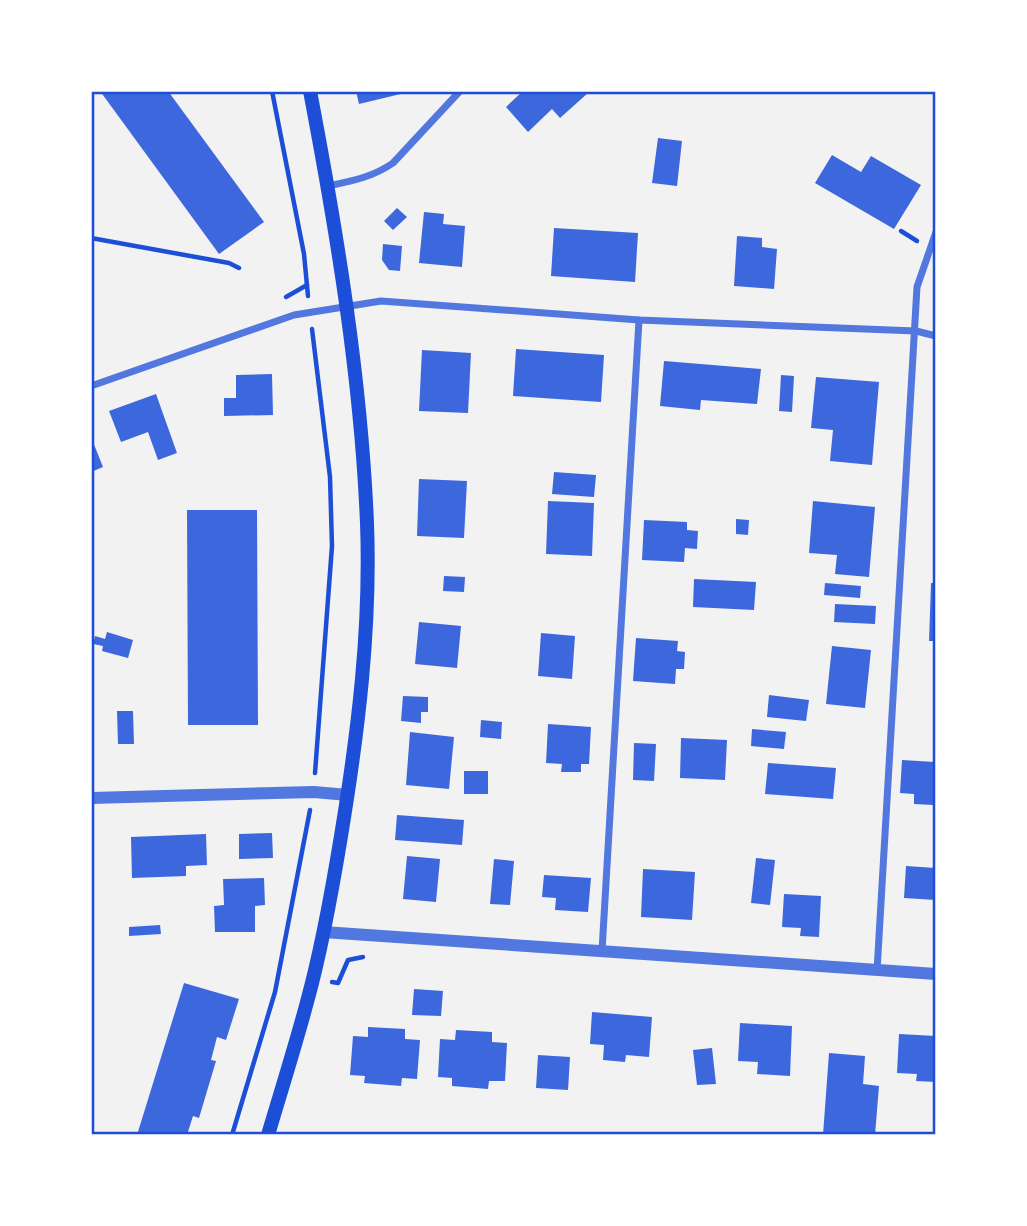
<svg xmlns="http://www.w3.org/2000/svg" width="1027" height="1226" viewBox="0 0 1027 1226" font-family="Manrope,sans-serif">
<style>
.building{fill:#3d67dc}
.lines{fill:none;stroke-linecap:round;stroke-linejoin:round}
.path{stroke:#1d4ed8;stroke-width:4.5}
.minor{stroke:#5277de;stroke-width:7}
.tertiary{stroke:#5277de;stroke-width:12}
.secondary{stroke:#1d4ed8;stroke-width:14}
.neatline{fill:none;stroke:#1d4ed8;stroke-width:2.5}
</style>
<rect width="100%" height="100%" fill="#f2f2f2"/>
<!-- building -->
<g class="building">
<polygon points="100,91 168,91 264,222 219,254"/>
<polygon points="356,91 409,91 409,92 359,104"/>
<polygon points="523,91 587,91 588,93 560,118 552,109 528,132 506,107"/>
<polygon points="658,138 682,141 677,186 652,183"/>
<polygon points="832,155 861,172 871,156 921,185 894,229 815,183"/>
<polygon points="397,208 407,217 393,230 384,221"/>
<polygon points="424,212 444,214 443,224 465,226 462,267 419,263"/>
<polygon points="554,228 638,233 635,282 551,276"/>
<polygon points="737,236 762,238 762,247 777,249 774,289 734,286"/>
<polygon points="383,244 402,246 400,271 389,270 382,260"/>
<polygon points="516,349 604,355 601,402 513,396"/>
<polygon points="422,350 471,353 468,413 419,411"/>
<polygon points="664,361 761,369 757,404 701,400 700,410 660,406"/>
<polygon points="272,374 273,415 224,416 224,398 236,398 236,375"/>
<polygon points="781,375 794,376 792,412 779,411"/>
<polygon points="816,377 879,382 872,465 830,461 833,430 811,428"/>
<polygon points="156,394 177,453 158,460 148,432 121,442 109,411"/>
<polygon points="91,437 103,467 91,472"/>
<polygon points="554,472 596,475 594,497 552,494"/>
<polygon points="419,479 467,481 464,538 417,536"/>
<polygon points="548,501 594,503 592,556 546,554"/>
<polygon points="813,501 875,507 869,577 835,574 837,555 809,553"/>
<polygon points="187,510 257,510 258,725 188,725"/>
<polygon points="736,519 749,520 748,535 736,534"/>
<polygon points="644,520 687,522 687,530 698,531 697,549 685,548 684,562 642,560"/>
<polygon points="444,576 465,577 464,592 443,591"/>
<polygon points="694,579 756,582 754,610 693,607"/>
<polygon points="825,583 861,586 860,598 824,595"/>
<polygon points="931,583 936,583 936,641 929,641"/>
<polygon points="835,604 876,606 875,624 834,622"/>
<polygon points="419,622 461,626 457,668 415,664"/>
<polygon points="107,632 133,640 128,658 102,651 103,646 93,644 95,636 105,639"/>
<polygon points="541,633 575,636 572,679 538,676"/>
<polygon points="636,638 678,641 677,651 685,652 684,669 676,669 675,684 633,681"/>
<polygon points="832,646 871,650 865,708 826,704"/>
<polygon points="769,695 809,700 806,721 767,717"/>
<polygon points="403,696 428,697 428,712 421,712 421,723 401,721"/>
<polygon points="117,711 133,711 134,744 118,744"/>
<polygon points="481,720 502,722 501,739 480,737"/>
<polygon points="548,724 591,727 589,764 581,764 581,772 561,772 562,764 546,763"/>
<polygon points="752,729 786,732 784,749 751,746"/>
<polygon points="410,732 454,737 449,789 406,785"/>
<polygon points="681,738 727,740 725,780 680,778"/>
<polygon points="634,743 656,744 654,781 633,780"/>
<polygon points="902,760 935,762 933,805 914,804 914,794 900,793"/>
<polygon points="768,763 836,768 833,799 765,794"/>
<rect x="464" y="771" width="24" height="23"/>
<polygon points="397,815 464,820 462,845 395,840"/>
<polygon points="272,833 273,858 239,859 239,834"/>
<polygon points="206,834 207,865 186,866 186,876 132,878 131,837"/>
<polygon points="407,856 440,859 436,902 403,899"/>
<polygon points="756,858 775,860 770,905 751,903"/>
<polygon points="494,859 514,861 510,905 490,904"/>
<polygon points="906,866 936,868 936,900 904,898"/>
<polygon points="643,869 695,872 692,920 641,917"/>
<polygon points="544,875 591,878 588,912 555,910 556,898 542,897"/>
<polygon points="264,878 265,905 255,906 255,932 215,932 214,906 224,905 223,879"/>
<polygon points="784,894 821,896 819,937 800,936 801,928 782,927"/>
<polygon points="160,925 161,934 129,936 129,927"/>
<polygon points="184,983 239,999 226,1040 217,1037 211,1060 216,1061 199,1118 193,1116 187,1135 137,1135"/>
<polygon points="414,989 443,991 441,1016 412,1015"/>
<polygon points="592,1012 652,1017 649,1057 626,1055 625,1062 603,1060 604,1045 590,1044"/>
<polygon points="740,1023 792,1026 790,1076 757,1074 758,1062 738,1061"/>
<polygon points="368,1027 405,1029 405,1039 420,1040 417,1079 402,1078 401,1086 364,1083 365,1076 350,1075 353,1036 368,1037"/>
<polygon points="456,1030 492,1032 492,1042 507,1043 505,1081 489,1081 488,1089 452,1086 452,1078 438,1077 440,1039 455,1040"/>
<polygon points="899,1034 936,1036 936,1082 916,1081 917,1074 897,1073"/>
<polygon points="712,1048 716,1084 697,1085 693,1050"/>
<polygon points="829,1053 865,1056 863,1084 879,1086 875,1135 823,1135"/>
<polygon points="538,1055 570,1057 568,1090 536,1088"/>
</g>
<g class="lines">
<!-- path -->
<g class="path">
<polyline points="272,91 304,254 308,296"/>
<polyline points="901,231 917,241"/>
<polyline points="91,238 229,263 239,268"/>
<polyline points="286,297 307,285"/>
<polyline points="312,329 330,477 332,546 315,773"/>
<polyline points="332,982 338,983 348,960 363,957"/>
<polyline points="232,1135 275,992 310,810"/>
</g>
<!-- minor -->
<g class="minor">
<path d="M328,186c24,-5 45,-9 65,-23l67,-72"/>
<polyline points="91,386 294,315 381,301 639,320 916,331 936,336"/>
<polyline points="602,951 639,320"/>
<polyline points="877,971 917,287 936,232"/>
</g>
<!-- tertiary -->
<g class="tertiary">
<polyline points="91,798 314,792 348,795"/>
<polyline points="323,932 936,974"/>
</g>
<!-- secondary -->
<path class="secondary" d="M268,1135c13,-44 27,-88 39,-133 15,-54 25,-111 34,-166 17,-103 30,-208 26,-313 -6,-145 -30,-290 -57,-432"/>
</g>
<!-- border -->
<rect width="1027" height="1226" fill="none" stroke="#ffffff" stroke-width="186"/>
<rect x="93" y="93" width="841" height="1040" class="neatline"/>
</svg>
